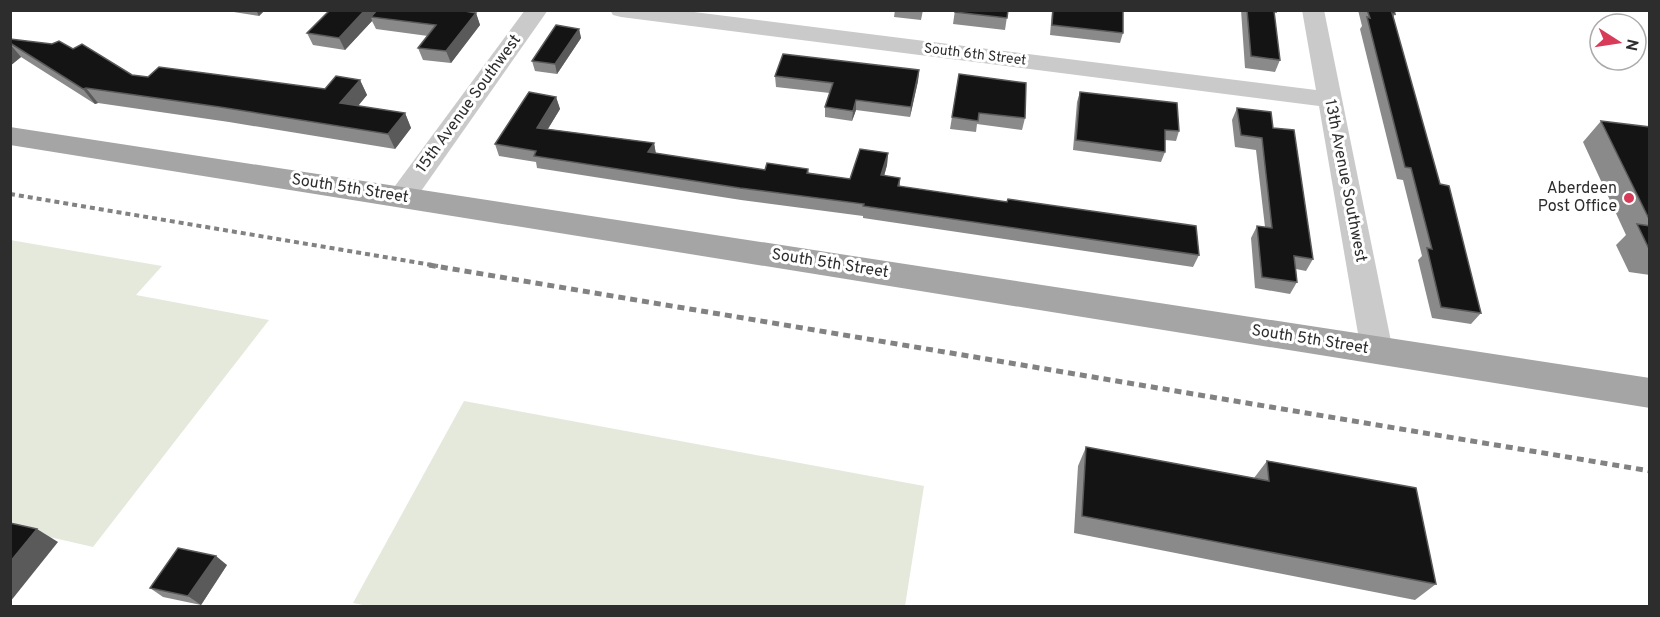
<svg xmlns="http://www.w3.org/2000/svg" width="1660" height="617" viewBox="0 0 1660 617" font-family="Overpass,sans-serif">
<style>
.green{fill:#e4e9db}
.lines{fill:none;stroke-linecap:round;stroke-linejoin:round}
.minor{fill:#cacaca;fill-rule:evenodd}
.major{fill:#a5a5a5;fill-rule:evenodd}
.rail-far1{stroke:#828282;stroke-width:4;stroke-dasharray:5 4;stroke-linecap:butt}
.rail{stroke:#828282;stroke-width:5;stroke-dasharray:7 5;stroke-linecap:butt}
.wall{fill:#8a8a8a}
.shaded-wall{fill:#5a5a5a}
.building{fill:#141414;stroke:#5a5a5a;stroke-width:1.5}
.poi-dot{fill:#d73b58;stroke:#fff;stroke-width:2}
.labels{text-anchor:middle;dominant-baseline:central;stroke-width:6;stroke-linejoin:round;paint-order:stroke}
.far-street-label{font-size:14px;fill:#2d2d2d;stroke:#fff}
.street-label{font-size:16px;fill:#2d2d2d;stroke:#fff}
.poi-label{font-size:16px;fill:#2d2d2d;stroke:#fff;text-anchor:end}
</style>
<rect width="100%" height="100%" fill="#fff"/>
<!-- green -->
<g class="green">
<polygon points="10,240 162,266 136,295 269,320 93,547 11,528"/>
<polygon points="464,401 924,486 905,606 368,606 353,603"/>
</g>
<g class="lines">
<!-- minor -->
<g class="minor">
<polygon points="525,10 548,10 412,204 402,206 392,204 388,197 392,190"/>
<polygon points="610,10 678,10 1316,90 1302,10 1324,10 1393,351 1388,360 1377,364 1366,360 1361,351 1319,106 621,17 613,15"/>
</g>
<!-- major -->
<polygon class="major" points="10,127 1650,378 1650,408 10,145"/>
<!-- rail-far1 -->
<polyline class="rail-far1" points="10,194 438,266"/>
<!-- rail -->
<polyline class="rail" points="429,265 1650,471"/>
</g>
<!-- wall -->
<g class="wall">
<polygon points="221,10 265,10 259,16"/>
<polygon points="330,10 476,13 480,25 451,63 423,60 418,48 428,36 376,29 372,21 345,50 313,45 307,33"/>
<polygon points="895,10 923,10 921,20 894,17"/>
<polygon points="955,10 1008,10 1005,30 953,24"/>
<polygon points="1052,10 1119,10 1123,33 1120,43 1050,35"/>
<polygon points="1241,10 1276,10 1274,16 1280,60 1275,72 1245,68"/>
<polygon points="1358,10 1394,10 1395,14 1393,18 1440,184 1481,313 1471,324 1432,318 1418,260 1422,256 1403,180 1397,179 1360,29 1362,26"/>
<polygon points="579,29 581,38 557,74 535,71 532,61"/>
<polygon points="10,39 73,49 132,75 148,77 325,89 360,80 367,95 358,106 405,113 411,128 395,149 229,122 98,103 95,104 21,57 10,66"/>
<polygon points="919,70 918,81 910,117 856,110 852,121 825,117 825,107 830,93 776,87 775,76"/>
<polygon points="959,74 1025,118 1022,130 977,124 976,132 950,129"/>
<polygon points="1080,92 1179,131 1176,141 1165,140 1165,152 1161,162 1073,150 1077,102"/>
<polygon points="556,97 560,109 548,129 654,143 656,154 765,170 808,169 809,173 850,179 888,153 887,165 884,176 900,178 900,186 1199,255 1193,267 863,218 863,216 741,200 537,168 536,162 499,156 495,144"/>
<polygon points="1237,108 1273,128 1313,259 1306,271 1296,269 1297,282 1290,294 1255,288 1251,238 1257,226 1265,227 1256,150 1235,147 1232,120"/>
<polygon points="1601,121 1650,127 1650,275 1629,272 1616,245 1626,235 1583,142"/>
<polygon points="1086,447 1254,478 1267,461 1436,584 1415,600 1074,533 1078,466"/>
<polygon points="227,565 201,605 163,597 150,588"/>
</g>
<!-- shaded-wall -->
<g class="shaded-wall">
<polygon points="256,10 265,10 259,16"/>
<polygon points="365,10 380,10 371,17 372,21 345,50 339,38"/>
<polygon points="476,13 480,25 451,63 446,51"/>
<polygon points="579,29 581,38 557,74 555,64"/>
<polygon points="10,44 21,57 10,66"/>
<polygon points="919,70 918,81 910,117 911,107"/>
<polygon points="360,80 367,95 348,118 340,103"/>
<polygon points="86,88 98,103 95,104 83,89"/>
<polygon points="556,97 560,109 541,140 537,128"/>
<polygon points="856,100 856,110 852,121 853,111"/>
<polygon points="405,113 411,128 395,149 388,134"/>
<polygon points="654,143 656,155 648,152"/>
<polygon points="888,153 887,165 881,187 881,175"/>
<polygon points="37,529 58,542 10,602 10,562"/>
<polygon points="216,556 227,565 201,605 188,596"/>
</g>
<!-- building -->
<g class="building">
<polygon points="330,10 365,10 339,38 307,33"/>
<polygon points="377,10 459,10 476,13 446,51 418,48 436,25 371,17"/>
<polygon points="955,10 1008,10 1007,18 955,12"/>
<polygon points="1053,10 1123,11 1123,33 1052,25"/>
<polygon points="1247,10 1276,10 1276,12 1274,11 1280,60 1251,56"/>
<polygon points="1367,10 1394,10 1395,14 1392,13 1440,184 1449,186 1481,313 1441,307 1427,248 1432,249 1411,168 1405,167 1367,17 1370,18"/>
<polygon points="556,25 579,29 555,64 532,61"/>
<polygon points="10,39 52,44 59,41 73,49 82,44 132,75 148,77 159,67 325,89 336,76 360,80 340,103 405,113 388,134 220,107 86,88 83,89 10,43"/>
<polygon points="783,54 919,70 911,107 856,100 853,111 825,107 833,83 775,76"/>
<polygon points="959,74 1026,83 1025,118 979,113 978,121 952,117"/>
<polygon points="529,92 556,97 537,128 654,143 648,152 765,170 767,163 808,169 807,173 850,179 860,149 888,153 881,175 900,178 898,186 1007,202 1008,199 1196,226 1199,255 863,206 864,204 740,188 534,156 536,151 495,144"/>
<polygon points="1080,92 1177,103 1179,131 1165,130 1165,152 1076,140"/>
<polygon points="1237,108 1271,112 1273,128 1294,130 1313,259 1294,256 1297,282 1262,277 1257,226 1272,228 1262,138 1241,135"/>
<polygon points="1601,121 1650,127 1650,221"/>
<polygon points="1637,224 1650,226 1650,251"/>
<polygon points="1086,447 1269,481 1267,461 1416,488 1436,584 1082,516"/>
<polygon points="10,523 37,529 10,562"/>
<polygon points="178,548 216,556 188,596 150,588"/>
</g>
<!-- markers -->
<circle class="poi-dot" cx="1629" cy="198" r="6"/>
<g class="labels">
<!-- far-street labels -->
<g class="far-street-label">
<text transform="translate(975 55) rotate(7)">South 6th Street</text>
</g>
<!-- street labels -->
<g class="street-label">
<text transform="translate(469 104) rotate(-54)">15th Avenue Southwest</text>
<text transform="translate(1345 181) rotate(79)">13th Avenue Southwest</text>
<text transform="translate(350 189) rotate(9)">South 5th Street</text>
<text transform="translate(830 264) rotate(9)">South 5th Street</text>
<text transform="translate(1310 340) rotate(9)">South 5th Street</text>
</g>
<!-- poi labels -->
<g class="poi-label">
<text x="1617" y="189">Aberdeen<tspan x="1617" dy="18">Post Office</tspan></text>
</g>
</g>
<!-- border -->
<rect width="1660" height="617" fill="none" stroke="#2d2d2d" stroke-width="24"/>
<!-- north arrow -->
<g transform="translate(1618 42) rotate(102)"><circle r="28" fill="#ffffff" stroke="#ababab" stroke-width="1.5"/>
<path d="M0-4.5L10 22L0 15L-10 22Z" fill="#d73b58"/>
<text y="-9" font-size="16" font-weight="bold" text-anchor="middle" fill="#2d2d2d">N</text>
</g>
</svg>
